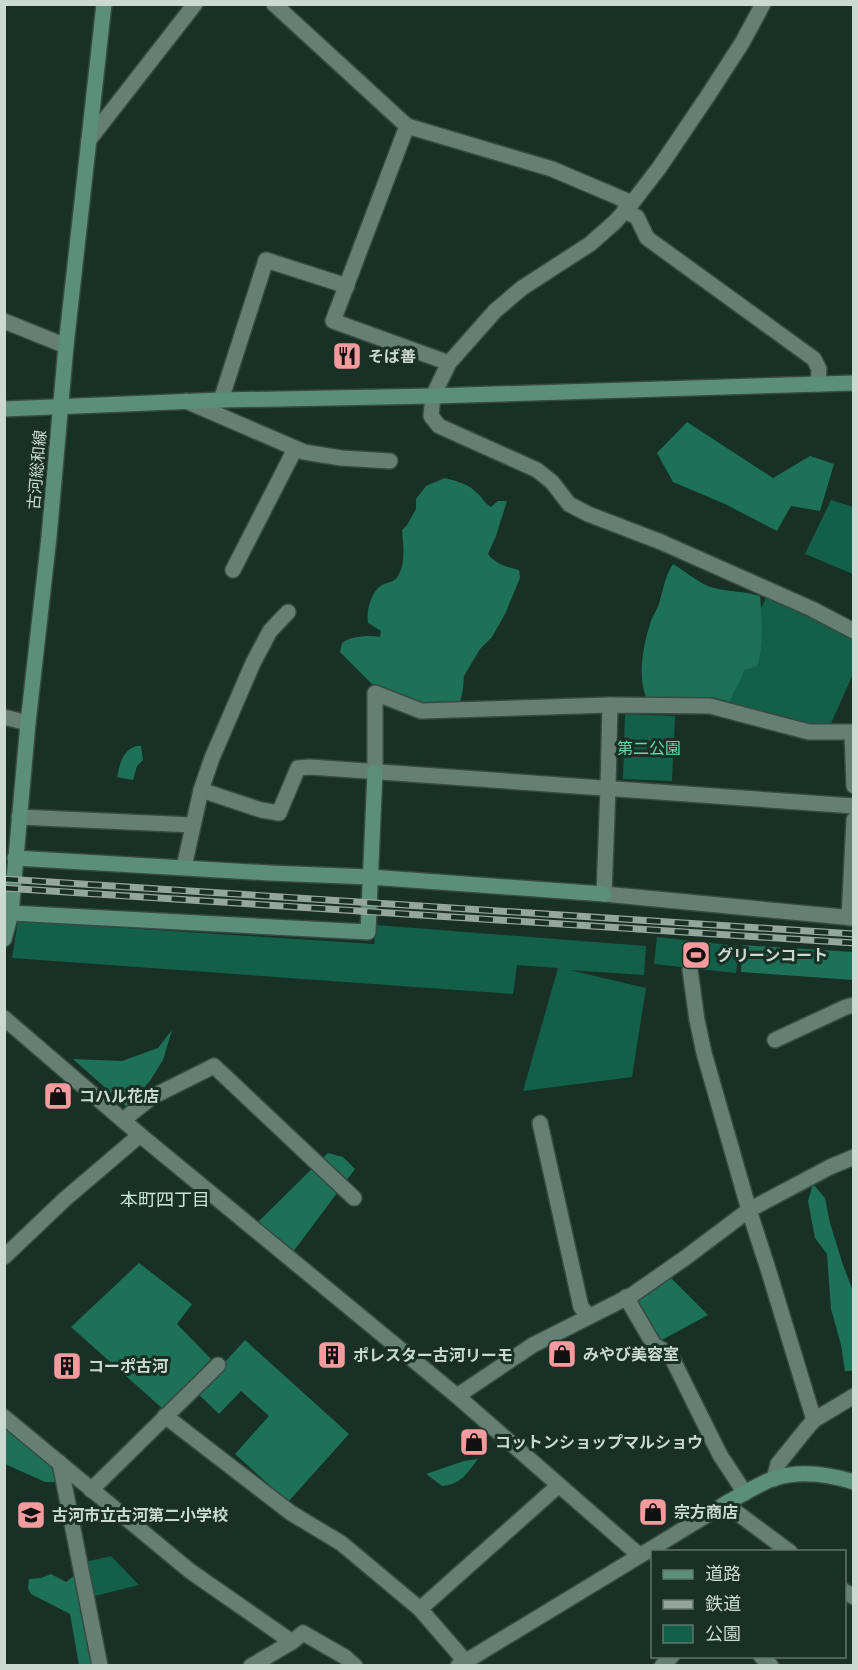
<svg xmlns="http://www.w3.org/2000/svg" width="858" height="1670" viewBox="0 0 858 1670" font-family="Cabin,'Noto Sans JP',sans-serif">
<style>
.green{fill:#136049}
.forest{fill:#1c7157}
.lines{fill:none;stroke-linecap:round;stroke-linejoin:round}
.street-casing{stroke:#364a43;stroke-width:18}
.secondary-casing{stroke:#364a43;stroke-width:18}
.street{stroke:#657f74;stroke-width:15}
.secondary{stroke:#5c8e7c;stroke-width:15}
.rail-casing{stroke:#95a69f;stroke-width:7}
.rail{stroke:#193027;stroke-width:4.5;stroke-dasharray:14;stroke-linecap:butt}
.labels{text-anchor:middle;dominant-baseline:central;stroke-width:6;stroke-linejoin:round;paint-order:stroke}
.poi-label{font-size:16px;font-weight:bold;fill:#cbd9d3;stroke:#193027;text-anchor:start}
.street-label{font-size:16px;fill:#cbd9d3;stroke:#193027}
.park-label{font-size:16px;fill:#67d9b1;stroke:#193027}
.neighbourhood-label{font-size:18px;fill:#c7e4d8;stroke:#193027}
</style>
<rect width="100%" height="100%" fill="#193027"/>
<!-- green -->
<g class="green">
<polygon points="831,500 853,507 853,574 805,554"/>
<polygon points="766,598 853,637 853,674 829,728 807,728 717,703"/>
<polygon points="625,714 675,716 672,781 623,779"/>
<polygon points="18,921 374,944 376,925 646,946 644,975 569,970 646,988 632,1077 523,1091 558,968 517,965 513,994 12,958"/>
<polygon points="657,937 739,946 736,973 654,964"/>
<polygon points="111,1556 139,1585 91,1597 85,1562"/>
</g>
<!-- forest -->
<g class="forest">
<polygon points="687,422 773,478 810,456 834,464 820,511 791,506 777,531 725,504 673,482 657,453"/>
<path d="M445,478c11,3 24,6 32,15 6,5 7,10 14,14l7,-6h9l-11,35 -8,18c8,10 18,13 31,16l1,8 -15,36 -13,23 -12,12 -16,27 -1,13 -3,14 -33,4 -50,-18 -37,-37 2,-9c10,-7 26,-8 38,-6l1,-6 -13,-8c-2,-13 3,-31 14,-38 6,-3 13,-3 16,-9 8,-13 5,-33 4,-46l5,-5 9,-16v-10l10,-13z"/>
<path d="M673,564c12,7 28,21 41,24 15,4 31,3 46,8 2,21 4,52 -3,70l-13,4c-3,11 -10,20 -14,31l-18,-4 -16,2 -49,1c-10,-25 -4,-54 4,-79 2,-6 6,-11 8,-17 4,-14 6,-28 14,-40z"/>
<path d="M136,746h5l2,14 -6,6 -4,14 -16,-3c3,-13 5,-26 19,-31z"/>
<polygon points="742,945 853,952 853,980 741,972"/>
<polygon points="172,1030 163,1060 150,1081 127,1107 73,1059 122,1061 158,1048"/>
<polygon points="328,1153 343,1157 355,1169 293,1252 257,1223"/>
<polygon points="813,1184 825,1198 830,1223 843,1265 853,1291 853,1371 845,1371 841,1345 831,1309 827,1254 815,1238 808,1201"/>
<polygon points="139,1263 192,1304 177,1324 211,1359 163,1409 71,1327"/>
<polygon points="670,1277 708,1315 660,1341 634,1301"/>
<polygon points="245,1340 349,1434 288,1502 235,1454 269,1416 241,1391 219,1414 197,1393"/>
<polygon points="4,1426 40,1454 56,1470 57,1482 45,1482 5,1464"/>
<path d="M478,1459c-12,15 -16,25 -36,27l-16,-12 38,-13z"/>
<polygon points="51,1574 66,1582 76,1574 95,1665 79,1665 70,1614 31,1594 28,1588 29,1579 41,1578"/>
</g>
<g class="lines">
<!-- street casing -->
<g class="street-casing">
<g id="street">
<polyline points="274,4 407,126 552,169 632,203"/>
<polyline points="763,4 742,43 707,97 659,168 632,203 615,222 590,244 522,288 495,311 449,363 433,396 431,416 439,426 537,470 552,482 569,504 588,514 661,542 812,609 854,631"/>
<polyline points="407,126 333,321 449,363"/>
<polyline points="89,140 195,4"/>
<polyline points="624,211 637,217 647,238 814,359 819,369 818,384"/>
<polyline points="4,321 66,346"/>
<polyline points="221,400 266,260 347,286"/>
<polyline points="186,401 304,452 341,458 390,461"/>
<polyline points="233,570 295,449"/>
<polyline points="610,705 608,788 604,894 854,918"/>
<polyline points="4,717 28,723"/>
<polyline points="852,732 854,786"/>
<polyline points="375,772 375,693 421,711 610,705 710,706 809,732 854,732"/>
<polyline points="201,790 261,810 279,813 298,768 310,767 854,806"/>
<polyline points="19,817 193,825"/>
<polyline points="184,867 201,790 212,758 253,663 270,631 288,612"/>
<polyline points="849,918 854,820"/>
<polyline points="690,970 697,1020 704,1053 749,1210 769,1272 814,1420"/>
<polyline points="4,1018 140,1135 457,1396 639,1555"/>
<polyline points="775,1040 846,1007 854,1005"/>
<polyline points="123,1120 152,1097 214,1066 354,1198"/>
<polyline points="540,1123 581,1307 589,1316"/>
<polyline points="4,1257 65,1199 140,1135"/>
<polyline points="626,1297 654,1345 670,1354 720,1455 745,1493"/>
<polyline points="457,1396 533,1345 632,1295 685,1258 749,1210 830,1167 854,1157"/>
<polyline points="165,1416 291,1513 341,1543 420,1609 465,1661"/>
<polyline points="4,1417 190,1571 292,1642"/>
<polyline points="60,1463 100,1666"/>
<polyline points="774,1479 778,1464 807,1428 814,1420 854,1396"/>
<polyline points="91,1490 218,1365"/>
<polyline points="844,1591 854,1597"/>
<polyline points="420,1609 559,1485"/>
<polyline points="761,1656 771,1666"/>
<polyline points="251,1666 292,1642 303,1633 345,1657 355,1666"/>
<polyline points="458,1666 725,1504 790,1552"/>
<polyline points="662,1666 672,1656"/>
</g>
</g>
<!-- secondary casing -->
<g class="secondary-casing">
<g id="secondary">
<polyline points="4,409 221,400 433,396 854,383"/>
<polyline points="15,858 270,873 370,877 604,894"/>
<polyline points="11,913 368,932 375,772"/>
<polyline points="4,939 11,913 28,723 49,537 66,346 104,4"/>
<path d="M725,1504c16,-9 33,-20 50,-26 26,-8 53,-4 79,4"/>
</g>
</g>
<!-- street -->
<use href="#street" class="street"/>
<!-- secondary -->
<use href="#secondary" class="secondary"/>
<!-- rail casing -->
<g class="rail-casing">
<g id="rail">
<polyline points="4,879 854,934"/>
<polyline points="4,888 854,943"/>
</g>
</g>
<!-- rail -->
<use href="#rail" class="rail"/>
</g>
<!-- icons -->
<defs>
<g id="restaurant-square" transform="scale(1.5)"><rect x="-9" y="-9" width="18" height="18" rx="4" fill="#f59b9e" stroke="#193027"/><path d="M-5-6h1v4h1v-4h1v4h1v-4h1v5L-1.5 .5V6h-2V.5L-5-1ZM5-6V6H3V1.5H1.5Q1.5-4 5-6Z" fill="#111"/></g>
<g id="stadium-square" transform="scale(1.5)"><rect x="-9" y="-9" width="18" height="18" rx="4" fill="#f59b9e" stroke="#193027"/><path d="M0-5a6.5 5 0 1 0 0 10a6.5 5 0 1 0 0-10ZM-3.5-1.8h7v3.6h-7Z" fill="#111"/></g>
<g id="shop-square" transform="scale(1.5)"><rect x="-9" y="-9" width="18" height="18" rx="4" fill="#f59b9e" stroke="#193027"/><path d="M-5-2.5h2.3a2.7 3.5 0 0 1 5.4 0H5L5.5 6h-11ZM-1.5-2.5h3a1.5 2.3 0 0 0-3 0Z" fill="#111"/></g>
<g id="building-square" transform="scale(1.5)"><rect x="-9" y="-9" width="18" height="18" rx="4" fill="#f59b9e" stroke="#193027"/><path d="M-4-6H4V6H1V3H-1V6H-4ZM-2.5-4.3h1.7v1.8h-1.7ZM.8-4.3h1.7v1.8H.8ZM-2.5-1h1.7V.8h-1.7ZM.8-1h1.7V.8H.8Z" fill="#111"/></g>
<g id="school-square" transform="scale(1.5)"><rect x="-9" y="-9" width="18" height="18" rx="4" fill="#f59b9e" stroke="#193027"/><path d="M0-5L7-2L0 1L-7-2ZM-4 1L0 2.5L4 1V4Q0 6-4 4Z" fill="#111"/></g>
</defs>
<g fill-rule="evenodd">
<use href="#restaurant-square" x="347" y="356"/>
<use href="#stadium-square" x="696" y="955"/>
<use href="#shop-square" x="58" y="1096"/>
<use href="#shop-square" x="562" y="1354"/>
<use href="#building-square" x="332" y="1355"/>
<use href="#building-square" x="67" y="1366"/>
<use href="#shop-square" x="474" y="1442"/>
<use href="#shop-square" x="653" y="1512"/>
<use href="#school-square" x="31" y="1515"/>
</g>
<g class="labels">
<!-- poi labels -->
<g class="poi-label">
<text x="368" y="356">そば善</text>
<text x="717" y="955">グリーンコート</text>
<text x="79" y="1096">コハル花店</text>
<text x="583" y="1354">みやび美容室</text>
<text x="353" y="1355">ポレスター古河リーモ</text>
<text x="88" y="1366">コーポ古河</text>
<text x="495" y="1442">コットンショップマルショウ</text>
<text x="674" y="1512">宗方商店</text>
<text x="52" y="1515">古河市立古河第二小学校</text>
</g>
<!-- street labels -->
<g class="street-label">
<text transform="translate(37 470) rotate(-85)">古河総和線</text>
</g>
<!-- park labels -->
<g class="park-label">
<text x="649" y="748">第二公園</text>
</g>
<!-- neighbourhood labels -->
<g class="neighbourhood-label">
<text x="165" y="1200">本町四丁目</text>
</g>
</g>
<!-- border -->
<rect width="858" height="1670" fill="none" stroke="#cbd9d3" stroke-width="12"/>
<!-- legend -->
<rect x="651" y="1550" width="195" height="108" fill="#193027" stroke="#60746c" stroke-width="1.5"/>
<rect x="663" y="1570" width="30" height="9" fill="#5c8e7c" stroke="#60746c" stroke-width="1.5"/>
<text x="705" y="1580" font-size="18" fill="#cbd9d3">道路</text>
<rect x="663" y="1600" width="30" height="9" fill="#95a69f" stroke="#60746c" stroke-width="1.5"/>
<text x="705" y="1610" font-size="18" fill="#cbd9d3">鉄道</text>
<rect x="663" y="1625" width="30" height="18" fill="#136049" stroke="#60746c" stroke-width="1.5"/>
<text x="705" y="1640" font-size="18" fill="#cbd9d3">公園</text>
</svg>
